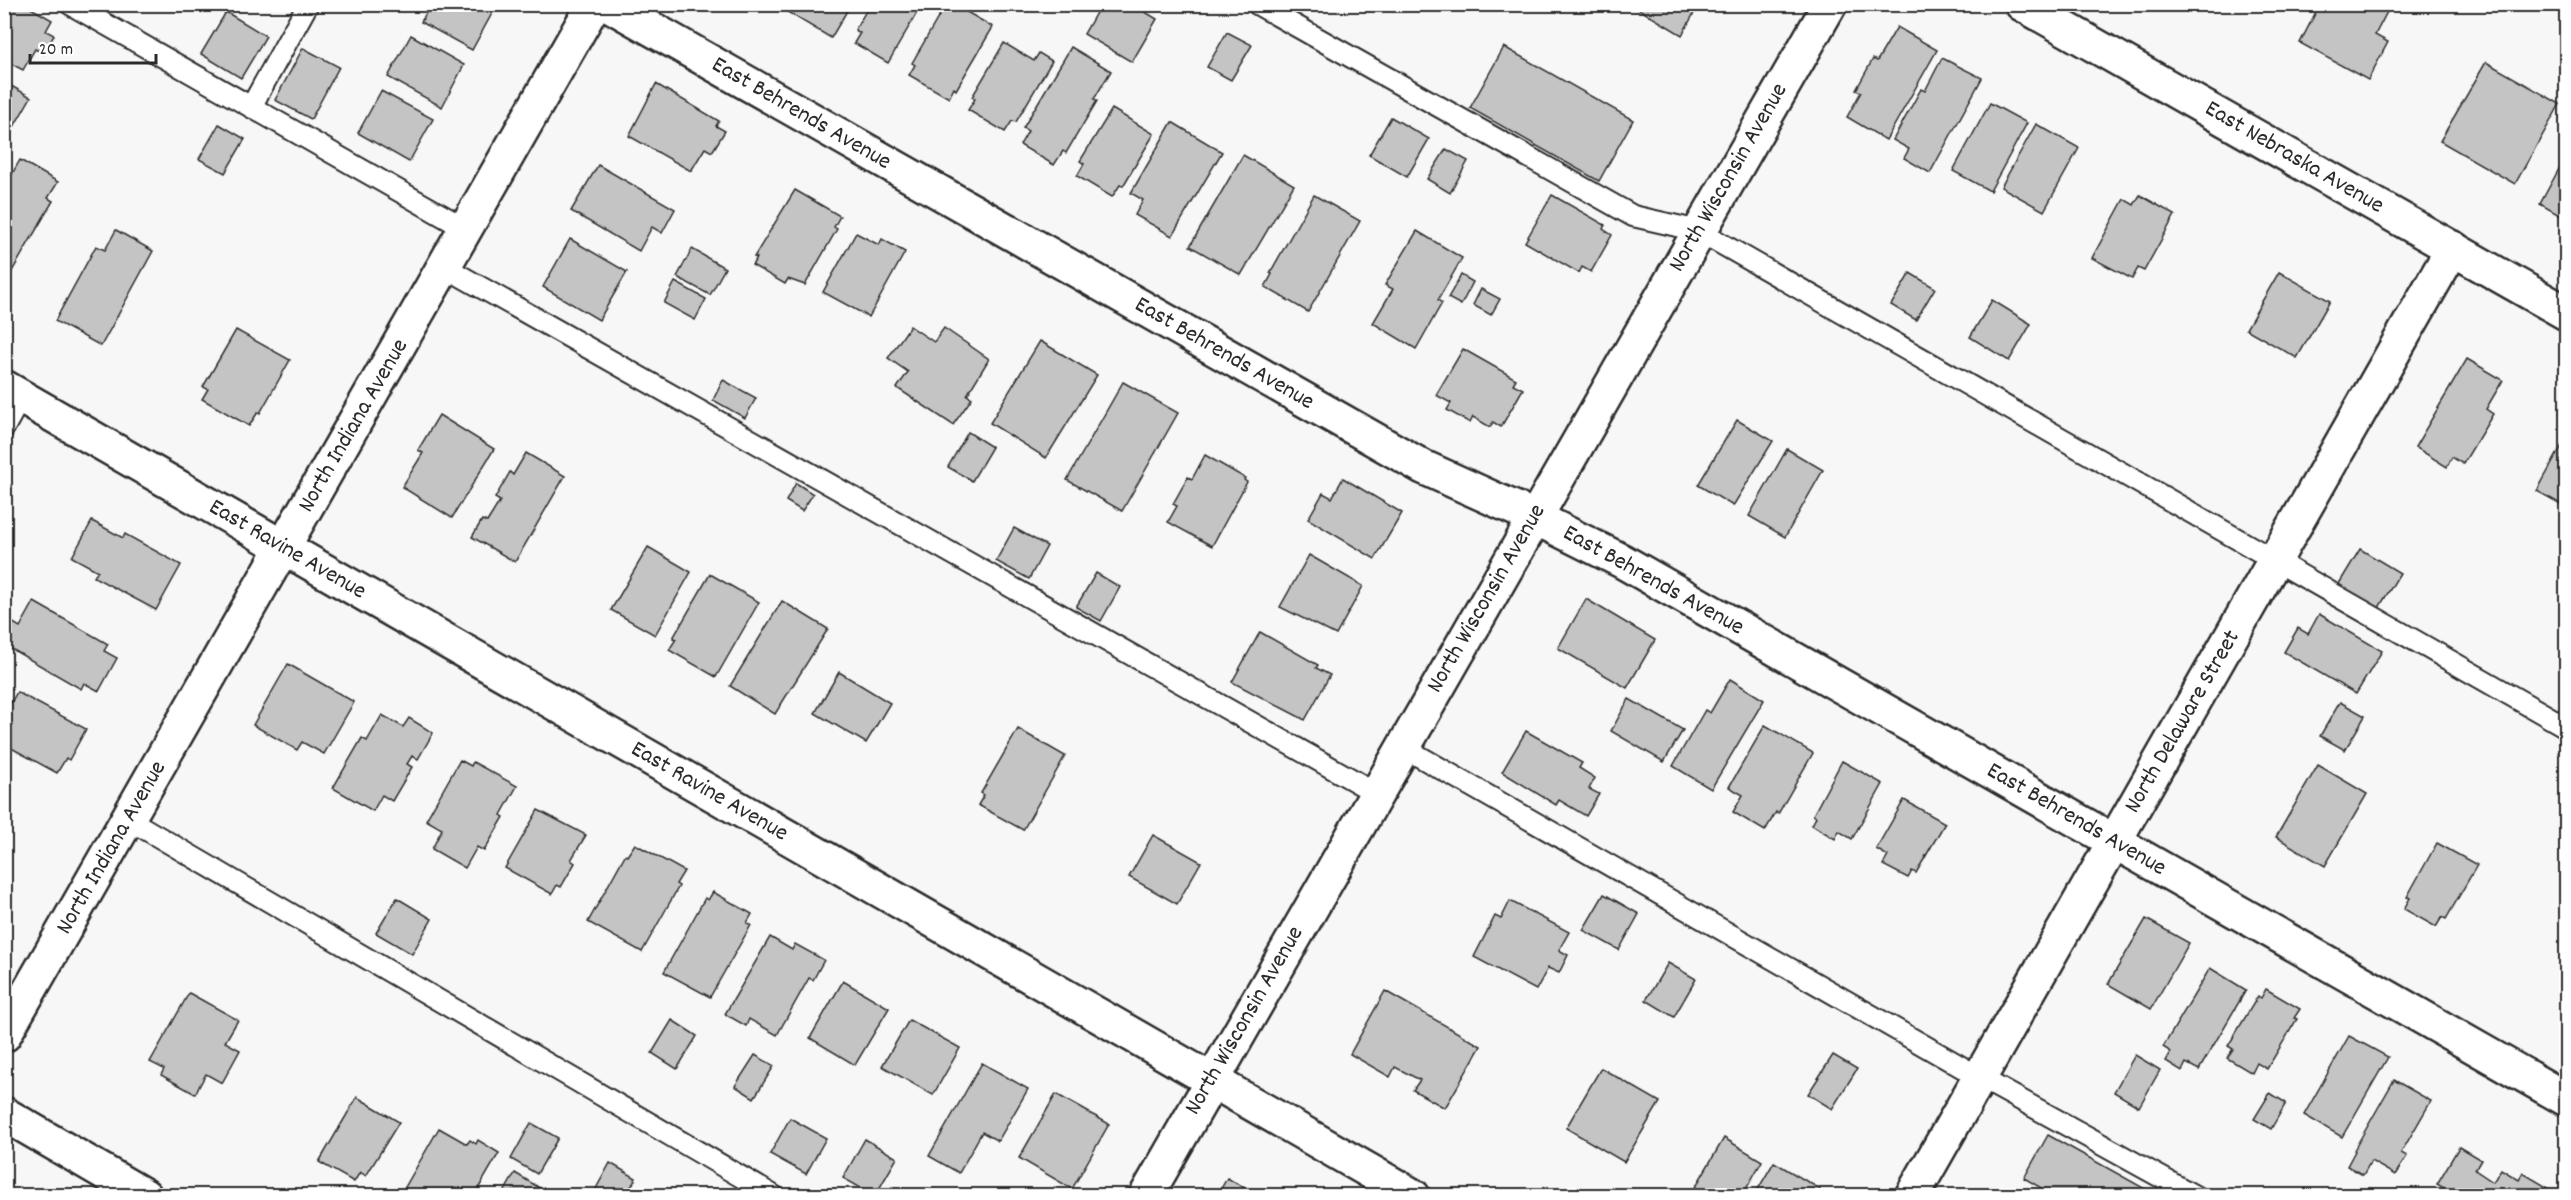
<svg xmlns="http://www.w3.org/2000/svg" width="2571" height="1200" viewBox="0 0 2571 1200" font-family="Dekko,sans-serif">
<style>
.building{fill:#c4c4c4;stroke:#2b2b2b;stroke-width:1.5}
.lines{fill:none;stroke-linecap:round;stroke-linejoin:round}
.service-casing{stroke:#2b2b2b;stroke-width:24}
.minor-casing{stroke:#2b2b2b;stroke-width:38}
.tertiary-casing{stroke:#2b2b2b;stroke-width:38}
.service{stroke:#fff;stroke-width:20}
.minor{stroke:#fff;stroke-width:33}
.tertiary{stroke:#fff;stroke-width:33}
.labels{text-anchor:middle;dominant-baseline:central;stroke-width:4.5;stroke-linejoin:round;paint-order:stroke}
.street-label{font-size:24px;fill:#2b2b2b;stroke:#fff}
</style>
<rect width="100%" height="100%" fill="#f7f7f7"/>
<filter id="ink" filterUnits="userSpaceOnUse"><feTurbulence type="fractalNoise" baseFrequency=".0167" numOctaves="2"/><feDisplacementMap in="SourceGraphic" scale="12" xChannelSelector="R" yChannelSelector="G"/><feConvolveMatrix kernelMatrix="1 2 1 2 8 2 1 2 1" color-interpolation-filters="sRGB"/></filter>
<g filter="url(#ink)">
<!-- building -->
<g class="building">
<polygon points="4,4 24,4 52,20 46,31 54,35 44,54 35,49 23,70 4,60"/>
<polygon points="431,4 488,4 495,8 472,50 421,22"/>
<polygon points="780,4 851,4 831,38 779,7"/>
<polygon points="870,4 922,4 888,63 854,43 860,33 855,30"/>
<polygon points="946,4 953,4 993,27 956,90 954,88 949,98 909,75 915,65 912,63"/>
<polygon points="1101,4 1132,4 1157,19 1132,62 1084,34"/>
<polygon points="1630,4 1699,4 1682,35"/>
<polygon points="2320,4 2382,4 2389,8 2375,35 2388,42 2368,80 2300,43"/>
<polygon points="226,12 266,36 241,78 201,54"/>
<polygon points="1897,27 1937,50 1886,140 1847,117 1861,92 1856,90 1873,59 1877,61"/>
<polygon points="1227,32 1252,45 1231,80 1207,67"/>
<polygon points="411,35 464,65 442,107 388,77"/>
<polygon points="1004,43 1034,61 1039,53 1052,61 1016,122 1012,121 1005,132 968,110 975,99 972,97"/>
<polygon points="1071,47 1111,71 1094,99 1097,101 1066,153 1063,151 1054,165 1020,145 1028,131 1023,128"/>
<polygon points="1504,47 1633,120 1599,181 1470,108"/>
<polygon points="303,48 339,67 311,119 275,100"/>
<polygon points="1942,58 1982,78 1930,173 1904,158 1909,149 1893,140 1921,89 1925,91"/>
<polygon points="2486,62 2560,104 2515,184 2440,141"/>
<polygon points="4,82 31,97 8,137 4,135"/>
<polygon points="656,84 719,121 716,126 725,131 712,152 705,148 691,171 629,136"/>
<polygon points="381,91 433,119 409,162 358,133"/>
<polygon points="1990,103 2027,123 1990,191 1953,171"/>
<polygon points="1112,109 1154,134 1123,186 1120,185 1112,197 1077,176 1084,164 1080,161"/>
<polygon points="1391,117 1429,139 1407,177 1369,155"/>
<polygon points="1172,122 1222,152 1172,236 1135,215 1143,200 1131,193"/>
<polygon points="219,124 245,139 225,173 199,159"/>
<polygon points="2036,124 2079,148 2044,211 2001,187"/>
<polygon points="1446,149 1468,161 1450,193 1427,179"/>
<polygon points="1243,155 1294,185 1241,275 1190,246"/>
<polygon points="2566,156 2566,219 2540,204"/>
<polygon points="20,160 58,182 48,198 53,201 4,285 4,188"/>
<polygon points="598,165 675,209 662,233 652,227 639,251 571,211"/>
<polygon points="795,190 840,216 834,227 837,229 805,285 788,279 785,284 752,265 757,258 754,257"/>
<polygon points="1314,195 1360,221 1308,312 1265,287 1272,274 1270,273"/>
<polygon points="1552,195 1605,225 1603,229 1612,235 1591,272 1582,267 1579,273 1525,242"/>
<polygon points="2140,195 2175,215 2144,271 2138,268 2132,279 2092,258 2124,199 2134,205"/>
<polygon points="116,230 153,251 101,346 55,321 96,246 105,250"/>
<polygon points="1417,231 1462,258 1438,300 1442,303 1416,349 1373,323 1393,289 1385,285"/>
<polygon points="856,233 879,245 882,239 905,252 869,317 823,292"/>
<polygon points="570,239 627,272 599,320 543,287"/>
<polygon points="692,249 725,268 710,295 677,277"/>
<polygon points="2279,272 2330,301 2297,358 2246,329"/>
<polygon points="1910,273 1935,288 1916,320 1891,305"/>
<polygon points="1461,275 1473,282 1461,305 1448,298"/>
<polygon points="675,282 706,299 695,320 664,303"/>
<polygon points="1481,289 1500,299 1491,315 1473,305"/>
<polygon points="1992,300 2031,324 2009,361 1970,337"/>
<polygon points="910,326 934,342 944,328 989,359 967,395 972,398 953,425 897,388 908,372 888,358"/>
<polygon points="236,330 290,360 260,413 258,412 249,426 202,399 208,389 203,387"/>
<polygon points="1040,341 1097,375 1046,458 990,423"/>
<polygon points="1463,349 1516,379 1513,384 1523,389 1501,427 1493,422 1490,427 1473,417 1470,423 1447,410 1451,403 1436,395"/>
<polygon points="2467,359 2503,380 2486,409 2493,414 2463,464 2452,457 2447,467 2415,447"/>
<polygon points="723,380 756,398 745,418 713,400"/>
<polygon points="1123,382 1178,413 1122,511 1067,480"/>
<polygon points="439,415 494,449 452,518 402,487 423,453 418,450"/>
<polygon points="1737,420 1773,441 1733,506 1698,485"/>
<polygon points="968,432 992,447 972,481 948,467"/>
<polygon points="2566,438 2566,507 2537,491"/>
<polygon points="1787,449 1823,470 1785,537 1749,516"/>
<polygon points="526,453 565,476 515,562 472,537 482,520 487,522 500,501 495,498 510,472 513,475"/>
<polygon points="1205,455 1245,478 1244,480 1247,482 1212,546 1168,522 1177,506 1173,504 1188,477 1192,479"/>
<polygon points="1343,478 1402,513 1375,559 1308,519 1323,493 1332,498"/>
<polygon points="796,483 813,494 802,511 786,501"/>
<polygon points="92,521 123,538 125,534 181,565 156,610 94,577 98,571 72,557"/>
<polygon points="1014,528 1047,546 1029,579 996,561"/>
<polygon points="648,547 691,572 655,635 611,610"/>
<polygon points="2360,549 2400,573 2377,611 2337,587"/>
<polygon points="1309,555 1363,586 1336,635 1280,607"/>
<polygon points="1096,573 1120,587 1101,621 1076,607"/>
<polygon points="710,574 759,602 716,677 669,650 676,639 673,638"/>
<polygon points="1586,599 1655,640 1627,688 1558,648"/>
<polygon points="782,601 828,629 775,714 730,686"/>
<polygon points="34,602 108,644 104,651 117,658 99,691 84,683 81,689 8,647 10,644 4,641 4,631 10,621 20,627"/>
<polygon points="2319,614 2382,651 2356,694 2284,652 2298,628 2308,634"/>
<polygon points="1260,632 1318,665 1316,668 1330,675 1305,720 1232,682"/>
<polygon points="288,664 354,702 324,754 302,742 297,750 253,725"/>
<polygon points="839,672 890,703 866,743 815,713"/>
<polygon points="1730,679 1764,700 1711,789 1673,766 1705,710 1710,713"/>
<polygon points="17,692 86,729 69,760 66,758 57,773 4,744 6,717 4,715"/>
<polygon points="1629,699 1683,730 1664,762 1611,731"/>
<polygon points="2340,702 2365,716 2345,750 2320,736"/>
<polygon points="382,715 403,727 409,718 433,733 418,759 412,756 407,764 412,767 392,801 382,795 373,811 333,788 362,738 367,741"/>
<polygon points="1765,725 1813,753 1778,814 1776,812 1765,831 1733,812 1743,795 1729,787"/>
<polygon points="1018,729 1065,756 1023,830 978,805 984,795 981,793"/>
<polygon points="1526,731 1582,763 1579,768 1595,778 1589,789 1599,794 1586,816 1559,800 1556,805 1502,772"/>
<polygon points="460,760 471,766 473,762 517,786 501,815 504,817 484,851 477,847 465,868 432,849 442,829 426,820"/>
<polygon points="1842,761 1883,784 1852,839 1839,831 1835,839 1812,825 1816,817 1813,815"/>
<polygon points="2318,765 2367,794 2325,866 2276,837"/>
<polygon points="1904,800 1945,823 1916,873 1912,871 1908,878 1883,865 1888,856 1876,849"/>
<polygon points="538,810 586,835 571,860 575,863 561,887 557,885 552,894 505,868"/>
<polygon points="1153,835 1201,862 1177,904 1129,877"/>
<polygon points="2437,843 2477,865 2446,919 2442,917 2436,927 2404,909 2410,898 2407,897"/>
<polygon points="635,844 684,871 676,884 679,886 642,952 588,922 625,855 627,856"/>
<polygon points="713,892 752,914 747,923 751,925 710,997 664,972 705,898 708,900"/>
<polygon points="1604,894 1639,914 1619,950 1583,930"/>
<polygon points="397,898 432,919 412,954 376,933"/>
<polygon points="1510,901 1569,932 1559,950 1568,955 1559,973 1548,968 1536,990 1474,957 1495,916 1501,919"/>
<polygon points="2146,919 2189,943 2151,1009 2108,984"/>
<polygon points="770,937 792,950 795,944 824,960 813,980 809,978 777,1035 749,1019 746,1026 725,1014"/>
<polygon points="1668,963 1696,979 1674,1017 1646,1000"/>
<polygon points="2210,968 2246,990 2199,1070 2186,1063 2182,1071 2166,1061 2171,1052 2163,1047"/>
<polygon points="843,981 889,1008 855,1065 810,1038"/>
<polygon points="2266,989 2300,1009 2294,1018 2297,1019 2267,1069 2257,1063 2252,1073 2227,1058 2233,1049 2228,1046 2258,996 2261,998"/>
<polygon points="1385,991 1481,1046 1445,1108 1413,1090 1420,1080 1395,1067 1390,1077 1350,1054"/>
<polygon points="189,993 238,1020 225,1042 240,1050 222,1083 206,1074 195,1094 161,1075 164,1069 150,1062"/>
<polygon points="672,1020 697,1036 677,1069 652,1053"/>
<polygon points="909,1020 960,1048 933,1095 882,1066"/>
<polygon points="2349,1036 2388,1057 2342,1137 2304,1115"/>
<polygon points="755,1055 774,1066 754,1098 735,1086"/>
<polygon points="1833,1055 1857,1069 1832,1109 1808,1094"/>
<polygon points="2135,1055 2160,1070 2139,1107 2114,1092"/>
<polygon points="982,1063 1028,1089 998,1141 982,1132 959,1173 929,1156"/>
<polygon points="1601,1068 1660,1102 1624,1162 1566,1128"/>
<polygon points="2394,1080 2431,1101 2401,1153 2407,1156 2395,1175 2371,1161 2363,1175 2347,1166 2355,1151 2354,1150"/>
<polygon points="2270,1093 2286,1103 2271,1129 2254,1119"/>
<polygon points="1056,1094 1109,1124 1072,1189 1019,1158"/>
<polygon points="357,1097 399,1122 366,1176 360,1172 354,1182 319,1162"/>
<polygon points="790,1118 826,1138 806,1174 770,1154"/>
<polygon points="531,1123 558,1138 537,1174 511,1159"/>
<polygon points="439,1128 467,1144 470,1140 476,1144 478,1140 499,1153 474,1196 400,1196"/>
<polygon points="2048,1135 2147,1190 2144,1196 2055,1196 2024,1178"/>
<polygon points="1724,1138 1762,1161 1742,1196 1690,1196"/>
<polygon points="865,1139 897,1158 875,1196 843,1178"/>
<polygon points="2459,1147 2481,1160 2475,1170 2493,1182 2501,1169 2519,1180 2523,1173 2560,1195 2466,1196 2463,1193 2457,1196 2437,1184"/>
<polygon points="1774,1162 1820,1189 1817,1196 1754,1196"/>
<polygon points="610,1163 636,1178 626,1196 592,1196"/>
<polygon points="515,1173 553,1196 502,1196"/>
<polygon points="1227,1178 1259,1196 1217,1196"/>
<polygon points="2018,1188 2032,1196 2013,1196"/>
</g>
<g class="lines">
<!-- service casing -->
<g class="service-casing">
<g id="service">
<polyline points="70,4 466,229"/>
<polyline points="1257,4 1633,216 1699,231 2566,727"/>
<polyline points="251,107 308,4"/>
<polyline points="445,267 1376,793"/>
<polyline points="4,428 21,397"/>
<polyline points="1403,747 1979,1077 2195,1196"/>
<polyline points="128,819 774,1196"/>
</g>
</g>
<!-- minor casing -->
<g class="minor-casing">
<g id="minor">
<polyline points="608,4 1423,467 1534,517 1622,561 2566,1099"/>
<polyline points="4,387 1413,1196"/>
<polyline points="4,1035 594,4"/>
<polyline points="4,1114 145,1196"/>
<polyline points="1912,1196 2453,248"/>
</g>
</g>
<!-- tertiary casing -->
<g class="tertiary-casing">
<g id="tertiary">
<polyline points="2022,4 2566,313"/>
<polyline points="1146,1196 1830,4"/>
</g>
</g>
<!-- service -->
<use href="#service" class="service"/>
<!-- minor -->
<use href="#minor" class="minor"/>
<!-- tertiary -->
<use href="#tertiary" class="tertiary"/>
</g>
</g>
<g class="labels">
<!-- street labels -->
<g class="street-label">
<text transform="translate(801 114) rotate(30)">East Behrends Avenue</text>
<text transform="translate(2294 158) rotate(30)">East Nebraska Avenue</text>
<text transform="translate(1729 178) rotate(-60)">North Wisconsin Avenue</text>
<text transform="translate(1224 354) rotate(30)">East Behrends Avenue</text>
<text transform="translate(354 426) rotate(-60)">North Indiana Avenue</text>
<text transform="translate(287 550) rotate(30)">East Ravine Avenue</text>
<text transform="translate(1653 581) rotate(29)">East Behrends Avenue</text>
<text transform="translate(1487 599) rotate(-60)">North Wisconsin Avenue</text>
<text transform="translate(2183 722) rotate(-60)">North Delaware Street</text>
<text transform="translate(709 792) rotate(30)">East Ravine Avenue</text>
<text transform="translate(2076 820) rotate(30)">East Behrends Avenue</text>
<text transform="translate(112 848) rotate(-60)">North Indiana Avenue</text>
<text transform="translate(1245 1021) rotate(-60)">North Wisconsin Avenue</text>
</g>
</g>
<!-- margin -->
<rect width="2571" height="1200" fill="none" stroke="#fff" stroke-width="24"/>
<rect x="12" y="12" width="2547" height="1176" fill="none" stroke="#2b2b2b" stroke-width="2" filter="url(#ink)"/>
<!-- scale -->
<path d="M30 54v9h126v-9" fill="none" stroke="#2b2b2b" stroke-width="3"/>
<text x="39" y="54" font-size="18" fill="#2b2b2b" stroke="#ffffff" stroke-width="4.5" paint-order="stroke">20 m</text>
</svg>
